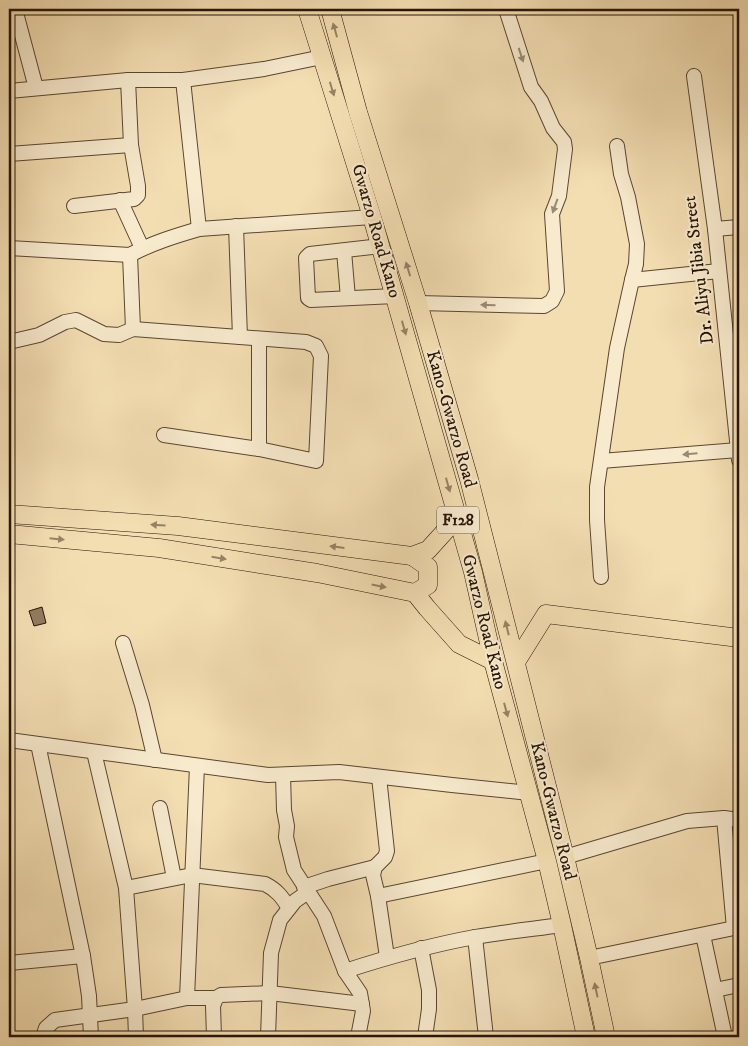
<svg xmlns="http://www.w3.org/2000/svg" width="748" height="1046" viewBox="0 0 748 1046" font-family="'IM FELL DW Pica',serif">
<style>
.building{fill:#917d60;stroke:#271407}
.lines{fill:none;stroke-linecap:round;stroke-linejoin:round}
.minor-casing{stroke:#5a4632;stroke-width:16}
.major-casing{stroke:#271407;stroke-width:19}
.minor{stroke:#f7eacd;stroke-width:14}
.major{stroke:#f3deb2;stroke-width:18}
.oneway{fill:#978365}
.oneway2{fill:#998a74}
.labels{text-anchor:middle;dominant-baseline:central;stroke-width:4;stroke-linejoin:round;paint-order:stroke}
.shield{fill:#f7eacd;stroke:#655442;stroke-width:1}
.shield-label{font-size:16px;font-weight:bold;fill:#271407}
.street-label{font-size:18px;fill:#271407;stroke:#f7eacd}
</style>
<rect width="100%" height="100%" fill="#f3deb2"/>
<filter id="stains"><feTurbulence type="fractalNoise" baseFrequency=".004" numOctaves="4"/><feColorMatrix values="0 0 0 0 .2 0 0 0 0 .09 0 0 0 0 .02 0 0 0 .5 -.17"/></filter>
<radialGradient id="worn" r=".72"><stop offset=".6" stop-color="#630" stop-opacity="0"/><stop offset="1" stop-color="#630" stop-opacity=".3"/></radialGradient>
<!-- building -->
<polygon class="building" points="42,607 46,623 34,626 29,611"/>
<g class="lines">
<!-- minor casing -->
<g class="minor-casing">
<g id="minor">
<polyline points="15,9 36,88"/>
<polyline points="694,76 715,229 739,460"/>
<polyline points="183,80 199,229"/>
<polyline points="9,91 128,80 183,80 264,69 322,57"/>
<polyline points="617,146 621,174 628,197 637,244 636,264 632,280"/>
<polyline points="9,154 131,145"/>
<polyline points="120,200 142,248"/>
<polyline points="74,206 134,199 138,195 138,186 131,145 128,80"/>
<polyline points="236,226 240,337"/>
<polyline points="715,229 739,227"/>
<polyline points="381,246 310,254 306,258 308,298 311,300 395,296"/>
<path d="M9,248l121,7c22,-12 45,-19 69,-26l173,-12"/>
<polyline points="344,251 348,298"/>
<polyline points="130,255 133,329"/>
<polyline points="418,303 544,306 552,301 557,291 552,214 559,196 565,149 564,142 553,128 541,101 531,87 506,9"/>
<polyline points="259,339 259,449"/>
<polyline points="9,342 39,335 65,322 76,320 104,334 119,335 133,329 306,342 316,346 321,356 316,461 259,449 164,435"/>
<polyline points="601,461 738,450"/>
<polyline points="601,577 597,520 597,487 617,348 632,280 719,271"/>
<polyline points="123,643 142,705 155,760"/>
<polyline points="9,740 268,775 339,772 452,785 529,793"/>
<polyline points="38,744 83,956 89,996 91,1037"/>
<polyline points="94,752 126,888 135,1009 136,1037"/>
<polyline points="283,775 284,810 287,826 286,837 294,870 324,916 345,971 360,993 363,1011 358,1037"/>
<polyline points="379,777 387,851 385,857 375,867 373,875 378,896 387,957"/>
<polyline points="160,808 174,878"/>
<polyline points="724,818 734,928"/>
<polyline points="565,857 687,821 724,818 739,820"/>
<polyline points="304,887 328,879 375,867"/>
<path d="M126,888l66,-13 73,9c12,6 17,13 24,24"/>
<polyline points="378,896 547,861"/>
<polyline points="703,935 725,1037"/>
<polyline points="475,937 486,1037"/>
<polyline points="421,948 429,990 429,1009 425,1037"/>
<polyline points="589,958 739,927"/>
<polyline points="9,963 83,956"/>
<path d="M345,971c43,-14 86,-26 130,-34 29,-5 58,-8 87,-12"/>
<polyline points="715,990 739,985"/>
<polyline points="187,998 197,766"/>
<polyline points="43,1037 46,1028 55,1020 135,1009 187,998 216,998"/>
<polyline points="214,1037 213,1006 216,998 221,995 270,993 362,1004"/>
<polyline points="268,1037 271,953 280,920 295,901 308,892"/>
</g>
</g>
<!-- major casing -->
<g class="major-casing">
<g id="major">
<polyline points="307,9 372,217 473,572 493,661 547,861 562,925 586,1037"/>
<polyline points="330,9 358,112 418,303 469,479 565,857 589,958 606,1037"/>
<polyline points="9,514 178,526 412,556 428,550 457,518"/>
<polyline points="9,534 159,548 317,573 415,593 427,608 459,644 493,661"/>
<polyline points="412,556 428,567 428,585 415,593"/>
<polyline points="516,662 546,614 739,638"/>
</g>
</g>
<!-- minor -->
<use href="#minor" class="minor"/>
<!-- major -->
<use href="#major" class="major"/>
</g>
<!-- one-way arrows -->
<defs><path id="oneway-solid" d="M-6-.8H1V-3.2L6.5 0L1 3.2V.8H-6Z" transform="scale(1.25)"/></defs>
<g class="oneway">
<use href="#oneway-solid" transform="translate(335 30) rotate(-106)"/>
<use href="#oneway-solid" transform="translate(332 89) rotate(73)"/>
<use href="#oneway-solid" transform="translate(408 269) rotate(-107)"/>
<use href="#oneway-solid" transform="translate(404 328) rotate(74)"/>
<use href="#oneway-solid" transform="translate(448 485) rotate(74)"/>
<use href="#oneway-solid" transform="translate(158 525) rotate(-176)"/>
<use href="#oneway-solid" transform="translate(57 539) rotate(6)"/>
<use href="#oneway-solid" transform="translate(337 547) rotate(-173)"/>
<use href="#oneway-solid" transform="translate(219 558) rotate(9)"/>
<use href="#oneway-solid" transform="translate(379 586) rotate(11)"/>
<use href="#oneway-solid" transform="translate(507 628) rotate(-104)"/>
<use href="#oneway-solid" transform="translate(506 710) rotate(75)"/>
<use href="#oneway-solid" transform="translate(596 990) rotate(-102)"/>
</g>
<g class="oneway2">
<use href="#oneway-solid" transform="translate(521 55) rotate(72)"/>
<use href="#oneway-solid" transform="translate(555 206) rotate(110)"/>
<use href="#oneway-solid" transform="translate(488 305) rotate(-178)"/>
<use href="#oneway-solid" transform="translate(690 454) rotate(175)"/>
</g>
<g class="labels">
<!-- shield labels -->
<rect class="shield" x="437" y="506.5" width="42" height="27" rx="4"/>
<g class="shield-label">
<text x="458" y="520">F128</text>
</g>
<!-- street labels -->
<g class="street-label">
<text transform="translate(376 231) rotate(74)">Gwarzo Road Kano</text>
<text transform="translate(699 270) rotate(-97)">Dr. Aliyu Jibia Street</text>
<text transform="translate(451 419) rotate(74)">Kano-Gwarzo Road</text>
<text transform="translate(484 622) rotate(76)">Gwarzo Road Kano</text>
<text transform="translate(553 811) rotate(76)">Kano-Gwarzo Road</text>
</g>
</g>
<!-- margin -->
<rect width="748" height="1046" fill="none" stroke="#f3deb2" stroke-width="30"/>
<rect x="10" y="10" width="728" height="1026" fill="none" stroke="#271407" stroke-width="2.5"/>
<rect x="15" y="15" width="718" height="1016" fill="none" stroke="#271407"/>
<rect width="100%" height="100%" filter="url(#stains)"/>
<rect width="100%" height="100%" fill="url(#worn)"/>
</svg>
